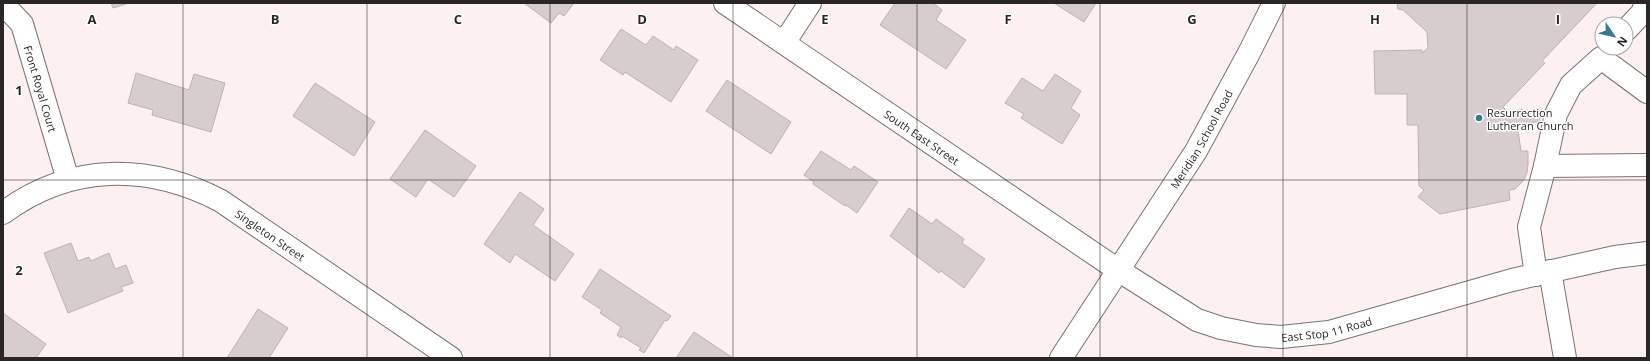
<svg xmlns="http://www.w3.org/2000/svg" width="1650" height="361" viewBox="0 0 1650 361" font-family="'Open Sans',sans-serif">
<style>
.building{fill:#d8cdce;stroke:#bdb2b3}
.lines{fill:none;stroke-linecap:round;stroke-linejoin:round}
.minor-casing{stroke:#7c7273;stroke-width:24}
.major-casing{stroke:#7c7273;stroke-width:24}
.minor{stroke:#fff;stroke-width:22}
.major{stroke:#fff;stroke-width:22}
.grid{fill:none;stroke:#2a2626;stroke-width:1;stroke-opacity:0.55}
.poi-dot{fill:#38788c;stroke:#fff;stroke-width:1.5}
.labels{text-anchor:middle;dominant-baseline:central;stroke-width:3;stroke-linejoin:round;paint-order:stroke}
.street-label{font-size:11px;fill:#2a2626;stroke:#fff}
.poi-label{font-size:11px;fill:#2a2626;stroke:#fff;text-anchor:start}
.grid-label{font-size:13px;text-anchor:middle;font-weight:bold;fill:#2a2626;stroke:#fff;stroke-width:3;stroke-linejoin:round;paint-order:stroke}
</style>
<rect width="100%" height="100%" fill="#fcf0f1"/>
<!-- building -->
<g class="building">
<polygon points="111,3 129,3 113,8"/>
<polygon points="524,3 574,3 564,16 559,13 551,23"/>
<polygon points="895,3 912,3 916,6 918,3 933,3 942,10 936,20 966,40 946,69 880,25"/>
<polygon points="1054,3 1096,3 1084,22"/>
<polygon points="1397,3 1597,3 1542,61 1545,63 1503,107 1508,112 1522,109 1522,112 1538,109 1540,121 1524,124 1525,128 1518,130 1521,151 1528,151 1528,164 1527,173 1524,180 1515,189 1509,190 1510,200 1440,214 1418,197 1424,190 1419,186 1418,125 1407,125 1407,94 1375,94 1374,51 1422,50 1422,53 1428,48 1427,32 1403,10 1398,9"/>
<polygon points="621,29 646,45 653,36 674,50 676,46 698,60 671,102 625,72 623,75 600,60"/>
<polygon points="136,73 189,90 194,74 225,83 211,132 152,115 153,110 128,103"/>
<polygon points="1055,74 1081,91 1071,108 1080,115 1062,144 1021,118 1024,114 1005,103 1022,78 1043,91"/>
<polygon points="727,80 791,122 771,154 706,111"/>
<polygon points="315,83 375,122 354,156 293,116"/>
<polygon points="425,130 476,166 454,197 428,179 416,197 390,179"/>
<polygon points="821,151 851,170 854,166 878,182 857,213 846,205 845,206 813,184 814,182 804,175"/>
<polygon points="520,192 544,209 533,225 574,254 555,281 515,254 510,263 484,244"/>
<polygon points="909,208 932,224 936,219 964,239 962,243 985,259 964,288 941,271 939,273 890,236"/>
<polygon points="71,243 78,261 89,257 91,261 109,253 115,269 126,265 133,283 121,287 123,291 68,313 44,253"/>
<polygon points="600,269 671,316 667,321 665,320 644,353 639,350 641,348 622,336 621,338 617,335 621,327 600,313 602,310 582,297"/>
<polygon points="258,309 288,328 269,358 227,358"/>
<polygon points="3,313 46,344 36,358 3,358"/>
<polygon points="694,332 733,358 676,358"/>
</g>
<g class="lines">
<!-- minor casing -->
<g class="minor-casing">
<g id="minor">
<path id="s1" d="M725,3l393,267 79,50 24,8 35,7 25,2 48,-5 183,-52 103,-23 32,-4"/>
<path id="s2" d="M3,4l19,20 46,156"/>
<polyline points="1626,30 1642,13 1646,3"/>
<polyline points="784,43 810,3"/>
<polyline points="1545,166 1647,165"/>
<path id="s3" d="M3,213c67,-50 145,-50 218,-12l230,157"/>
<polyline points="1550,271 1565,358"/>
<polyline points="1536,275 1529,227 1545,166 1556,114 1571,85 1601,58 1647,92"/>
</g>
</g>
<!-- major casing -->
<g class="major-casing">
<g id="major">
<path id="s4" d="M1061,358l135,-207 53,-98 25,-50"/>
</g>
</g>
<!-- minor -->
<use href="#minor" class="minor"/>
<!-- major -->
<use href="#major" class="major"/>
</g>
<!-- grid -->
<path class="grid" d="M183,3v355M367,3v355M550,3v355M733,3v355M917,3v355M1100,3v355M1283,3v355M1467,3v355M3,180h1644"/>
<!-- markers -->
<circle class="poi-dot" cx="1479" cy="118" r="4"/>
<g class="labels">
<!-- street labels -->
<g class="street-label">
<text stroke="none"><textPath href="#s2" startOffset="95">Front Royal Court</textPath></text>
<text stroke="none"><textPath href="#s1" startOffset="238">South East Street</textPath></text>
<text stroke="none"><textPath href="#s4" startOffset="260">Meridian School Road</textPath></text>
<text stroke="none"><textPath href="#s3" startOffset="291">Singleton Street</textPath></text>
<text stroke="none"><textPath href="#s1" startOffset="701">East Stop 11 Road</textPath></text>
</g>
<!-- poi labels -->
<g class="poi-label">
<text x="1487" y="112">Resurrection<tspan x="1487" dy="13">Lutheran Church</tspan></text>
</g>
</g>
<g class="grid-label">
<text x="92" y="24">A</text>
<text x="275" y="24">B</text>
<text x="458" y="24">C</text>
<text x="642" y="24">D</text>
<text x="825" y="24">E</text>
<text x="1008" y="24">F</text>
<text x="1192" y="24">G</text>
<text x="1375" y="24">H</text>
<text x="1558" y="24">I</text>
<text x="19" y="95">1</text>
<text x="19" y="275">2</text>
</g>
<!-- border -->
<rect width="1650" height="361" fill="none" stroke="#2a2626" stroke-width="8"/>
<!-- north arrow -->
<g transform="translate(1614 36) rotate(124)"><circle r="19" fill="#ffffff" stroke="#aaa8a8"/>
<path d="M0-3L7 15L0 10L-7 15Z" fill="#38788c"/>
<text y="-6" font-size="11" font-weight="bold" text-anchor="middle" fill="#2a2626">N</text>
</g>
</svg>
